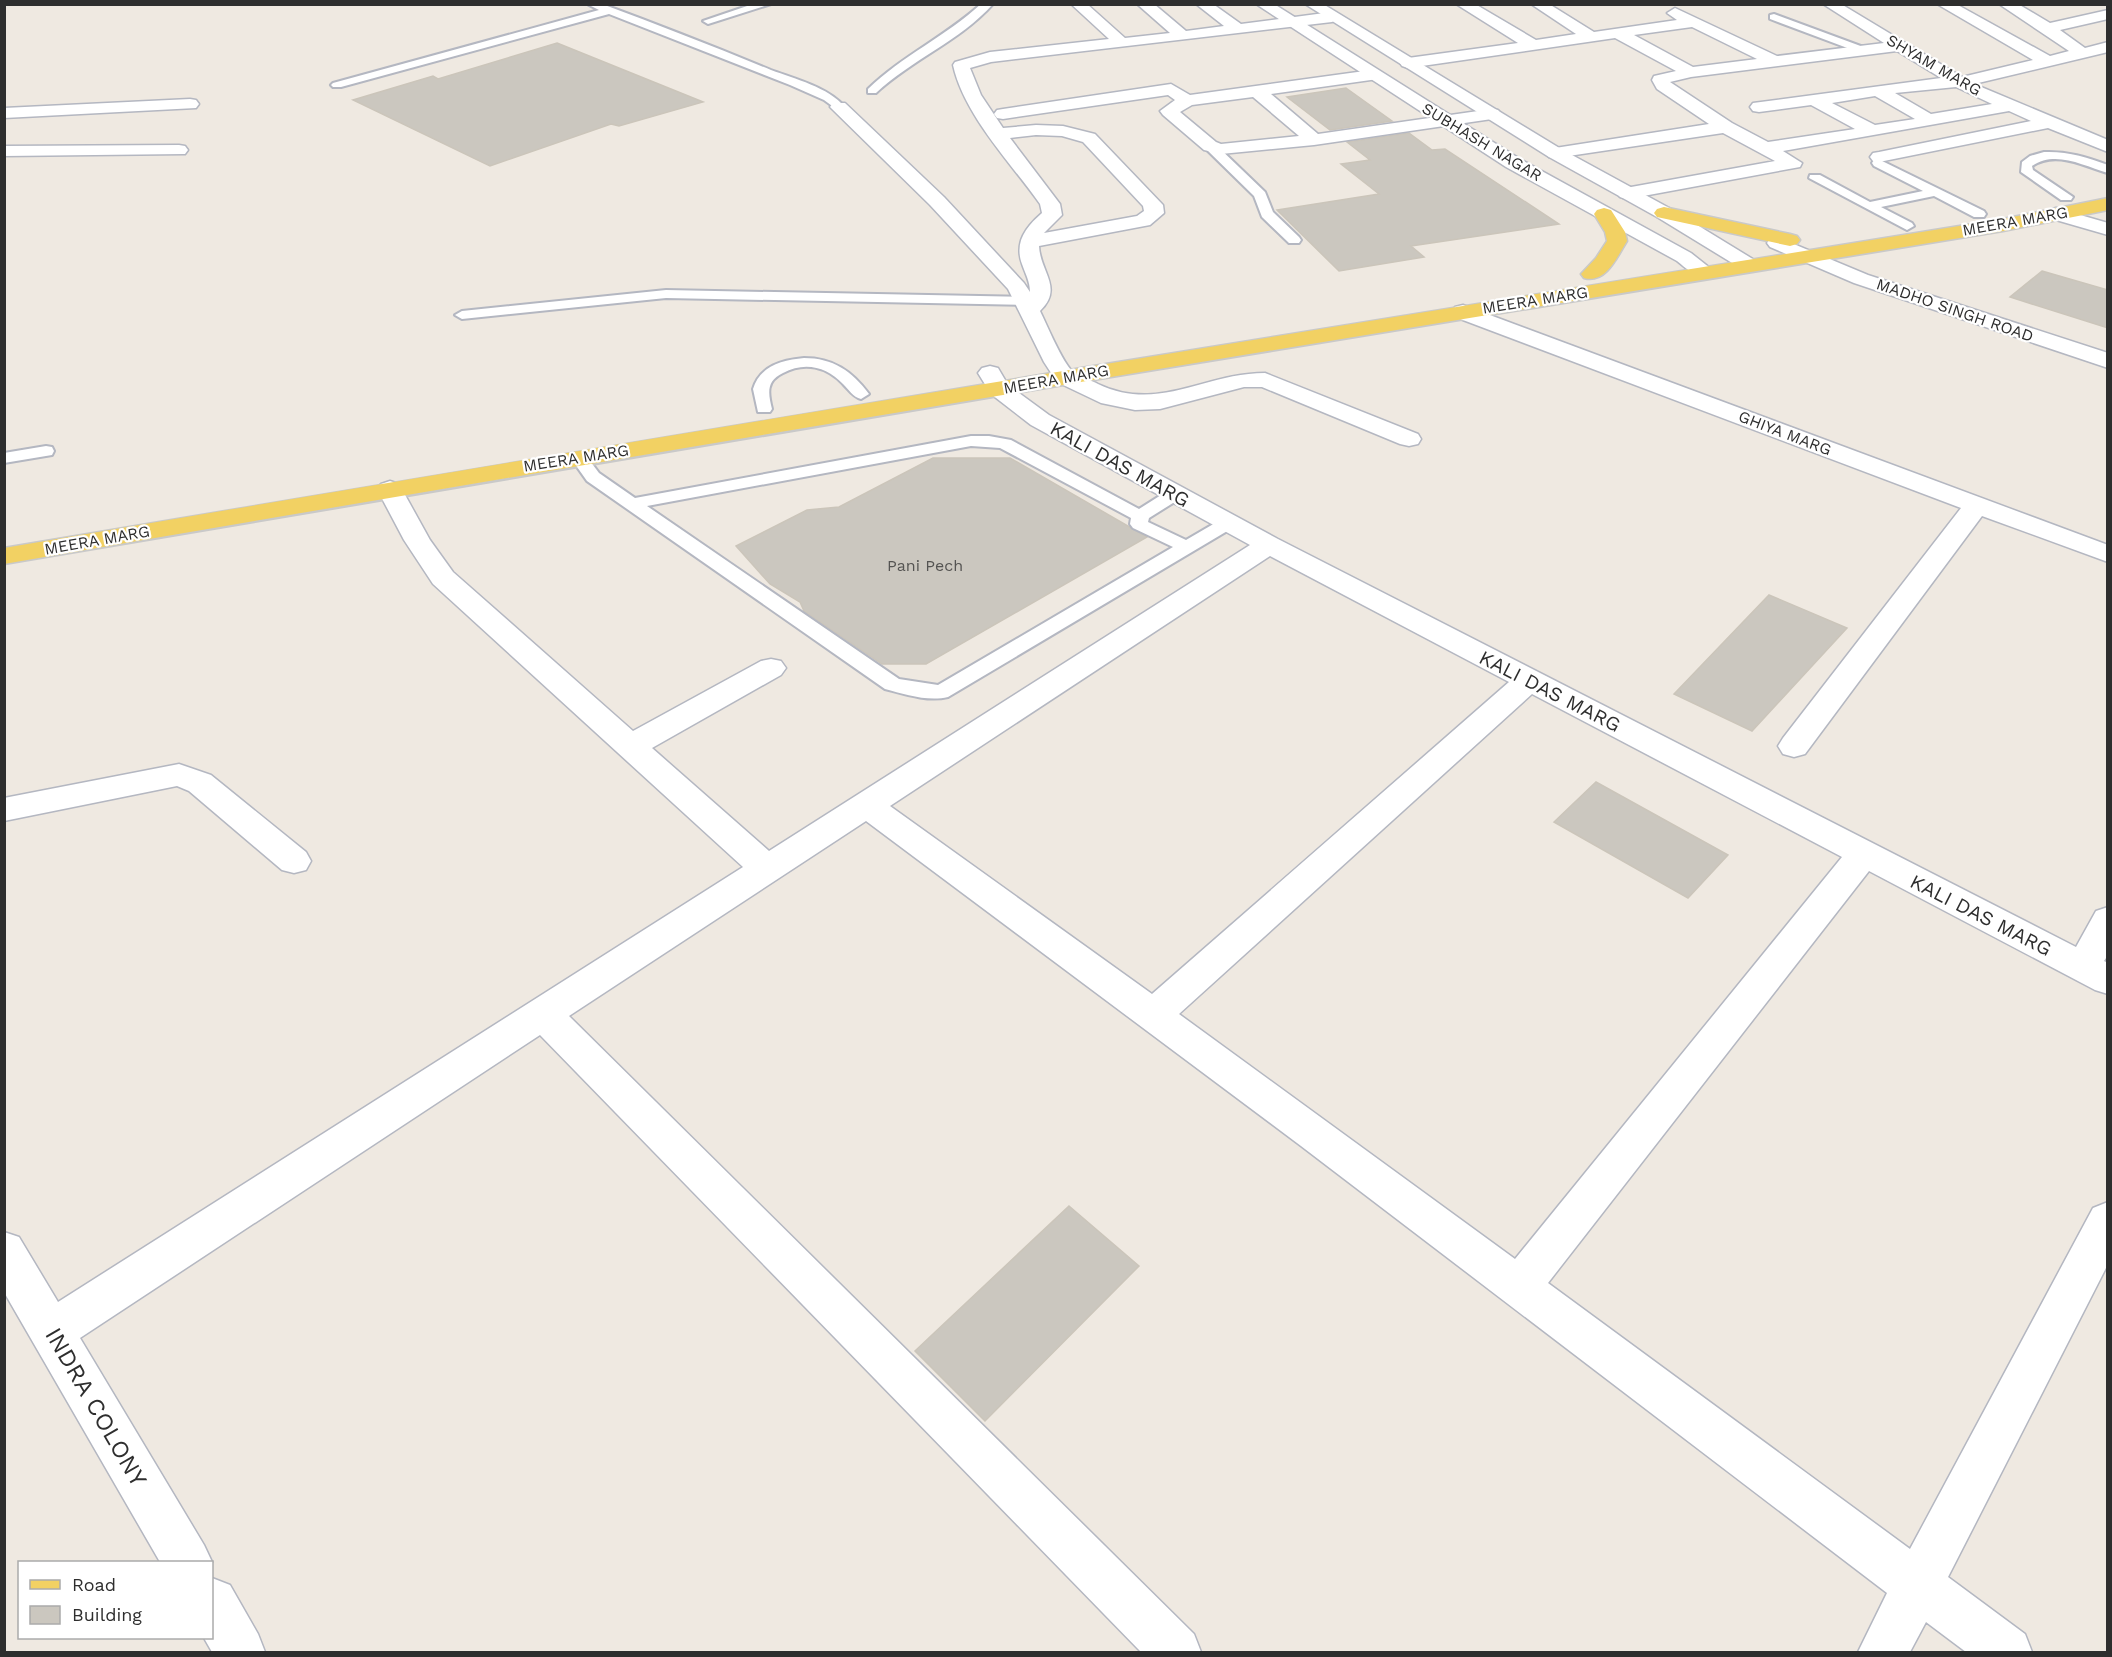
<svg xmlns="http://www.w3.org/2000/svg" width="2112" height="1657" viewBox="0 0 2112 1657" font-family="'Work Sans',sans-serif">
<style>
.building{fill:#cbc7bf;stroke:#cbc5ba;stroke-width:1.5}
.lines{fill:none;stroke-linecap:round;stroke-linejoin:round}
.service-casing{stroke:#b4b7c1;stroke-width:4}
.minor-casing{stroke:#b4b7c1;stroke-width:3}
.tertiary-casing{stroke:#b4b7c1;stroke-width:3}
.primary-casing{stroke:#c9c9c9;stroke-width:3}
.service{fill:#fff;fill-rule:evenodd}
.minor{fill:#fff;fill-rule:evenodd}
.tertiary{fill:#fff;fill-rule:evenodd}
.primary{fill:#f2d163;fill-rule:evenodd}
.labels{text-anchor:middle;dominant-baseline:central;stroke-width:4.5;stroke-linejoin:round;paint-order:stroke}
.far-street-label{font-size:16px;fill:#2e2e2e;stroke:#fff}
.number-label{font-size:16px;fill:#555452}
.street-label{font-size:20px;fill:#2e2e2e;stroke:#fff}
.near-street-label{font-size:24px;fill:#2e2e2e;stroke:#fff}
</style>
<rect width="100%" height="100%" fill="#efe9e1"/>
<!-- building -->
<g class="building">
<polygon points="557,43 703,102 619,126 611,124 490,166 353,100 433,76 438,79"/>
<polygon points="1346,88 1392,121 1330,130 1287,97"/>
<polygon points="1409,133 1432,150 1445,149 1559,224 1411,246 1424,257 1339,271 1277,210 1379,194 1341,164 1370,160 1347,142"/>
<polygon points="2042,271 2108,290 2108,328 2010,297"/>
<polygon points="933,458 1010,458 1147,537 926,664 882,664 804,611 800,602 770,584 736,546 807,510 839,507"/>
<polygon points="1769,595 1847,628 1752,731 1674,694"/>
<polygon points="1596,782 1728,855 1688,898 1554,822"/>
<polygon points="1069,1206 1139,1266 985,1421 915,1351"/>
</g>
<g class="lines">
<!-- service casing -->
<g class="service-casing">
<g id="service">
<path d="M602,4c57,21 113,43 169,66 24,9 57,17 74,37l-6,4 -15,-11 -34,-15 -181,-71 -268,73h-8l-2,-2 2,-2 266,-73 -10,-5z"/>
<polygon points="753,4 771,4 708,24 703,21"/>
<path d="M981,4h12c-33,37 -82,56 -117,89h-8v-4c34,-33 78,-53 113,-85z"/>
<polygon points="1774,14 1866,48 1867,50 1862,53 1858,52 1770,19 1770,15"/>
<polygon points="1210,142 1214,143 1265,192 1273,212 1299,237 1301,240 1299,243 1289,243 1262,217 1254,196 1206,149 1204,146"/>
<path d="M2044,152c23,-1 43,5 64,13v8c-25,-7 -52,-23 -76,-7l1,4 40,27 -2,3h-10l-40,-28 1,-10 8,-6z"/>
<polygon points="1878,159 1984,211 1986,214 1984,217 1974,217 1934,196 1881,207 1912,223 1914,226 1907,230 1809,178 1810,175 1820,175 1870,202 1923,191 1874,166 1872,163 1874,160"/>
<polygon points="666,290 1025,297 1032,301 1025,305 666,298 462,319 455,315 462,311"/>
<path d="M804,358c29,0 48,13 65,36l-8,5c-8,-2 -12,-9 -18,-15 -16,-17 -38,-23 -60,-11 -17,8 -15,20 -11,36l-2,3h-12l-5,-23c7,-23 29,-29 51,-31z"/>
<path d="M971,436h18l22,4 128,69 30,-19h12l3,4 -3,4 -32,20 -1,4 38,18 36,-21h12l3,4 -3,4 -286,170c-20,5 -44,-3 -63,-8l-298,-208 -17,-24 2,-4h12l15,20 36,25zM971,446l29,2 131,70 -1,6 3,4 40,19 -235,138 -39,-6 -252,-173z"/>
<polygon points="46,446 52,447 54,451 52,455 4,463 4,453"/>
</g>
</g>
<!-- minor casing -->
<g class="minor-casing">
<g id="minor">
<path d="M1071,4h16l38,34 45,-5 -33,-29h17l32,27 38,-5 -28,-22h17l28,20 91,-12 8,5 -8,5 -341,40 -21,6 11,27 22,33 33,-3 27,1 32,8 68,71 1,8 -14,12 -111,21c1,26 25,42 1,65 7,14 22,51 33,61 6,5 18,8 25,12 61,29 106,-11 167,-11l153,61 3,5 -3,5 -9,2 -9,-2 -138,-57h-18l-84,22 -25,1 -34,-7 -44,-21 -13,-20 -36,-73 -78,-84 -100,-98 3,-4h12l99,94 80,86 6,9c0,-11 -5,-19 -8,-28 -8,-22 4,-37 20,-51l-2,-9c-29,-41 -76,-89 -87,-139l2,-3 35,-10 119,-13zM1036,135l26,1 21,6 60,64 1,5 -7,5 -93,17 18,-18 -2,-11 -50,-66z"/>
<path d="M1456,4h19l61,36 40,-6 -45,-30h18l45,28 83,-12 -10,-7 8,-5 102,48 107,-13 -61,-39h18l121,73 71,-17 -96,-56h19l94,52 19,-5 -70,-47h19l32,19 58,-13v9l-48,11 25,18 23,-6v10l-134,32 134,56v12l-60,-24 -169,34 -6,-1 -3,-4 3,-4 6,-1 152,-31 -22,-10 -226,40 19,12 -2,4 -173,32 -7,-2 -3,-4 3,-4 155,-28 -52,-28 -168,25 -6,-1 -3,-4 3,-4 6,-1 154,-24 -52,-35 -5,-9 2,-4 22,-5 -61,-33 -207,30 -6,-2 -2,-3 2,-3 6,-2 110,-15zM1692,27l65,32 -64,8 -59,-32zM1897,51l44,27 -188,25 -3,4 3,4 6,1 52,-7 44,24 -87,13 -36,-19 -62,-41 21,-5zM1956,87l36,17 -61,10 -36,-21zM1875,96l40,23 -40,6 -43,-22z"/>
<path d="M1372,70l8,5 -2,4 -107,15 47,40 174,-25 6,1 3,4 -3,4 -6,1 -178,26 -93,9 -17,-4 -41,-35 -3,-4 15,-11 -7,-5 -165,24 -6,-1 -3,-4 3,-4 6,-1 168,-25 19,11zM1253,97l46,39 -78,8 -5,-2 -36,-30 12,-7z"/>
<polygon points="190,99 196,100 199,104 196,108 4,118 4,108"/>
<polygon points="179,145 185,146 188,150 185,154 4,156 4,146"/>
<polygon points="2056,208 2108,223 2108,235 2049,218 2046,214 2049,210"/>
<polygon points="1463,305 2108,545 2108,562 1982,516 1805,754 1794,757 1783,754 1778,746 1783,738 1961,508 1455,317 1452,312 1455,307"/>
<path d="M990,366l8,2 10,17 41,30 229,124 798,408 20,-36 12,-4v48l-4,6 4,2v31l-13,-4 -226,-119 -321,412 362,266 183,-341 15,-6v62l-160,313 77,57 7,18h-66l-40,-30 -16,30h-52l29,-59 -586,-447 -435,-325 -297,195 625,618 7,18h-60l-601,-617 -460,303 124,207 8,17h-52l-156,-270v-60l15,5 39,65 685,-435 -310,-283 -29,-44 -27,-51 4,-5 9,-3 9,3 31,56 23,32 180,159 128,-70 10,-2 10,2 5,7 -5,7 -129,73 117,103 481,-306 -219,-120 -40,-31 -13,-21 4,-5zM1270,556l239,126 -357,312 -262,-188zM1532,694l310,163 -327,402 -336,-245z"/>
<polygon points="179,764 211,775 306,852 311,861 306,870 294,873 282,870 189,791 177,786 4,821 4,798"/>
<polygon points="212,1578 230,1585 258,1634 265,1652 212,1652 204,1638 212,1638"/>
</g>
</g>
<!-- tertiary casing -->
<g class="tertiary-casing">
<g id="tertiary">
<path d="M1256,4h18l246,155 171,94 24,19 -3,4c-14,4 -24,-6 -35,-15l-171,-94z"/>
<polygon points="1305,4 1323,4 1561,149 1671,209 1756,261 1759,265 1756,269 1749,271 1742,269 1657,217 1549,157"/>
<polygon points="1777,237 1868,275 2108,353 2108,368 1854,283 1770,247 1767,243 1770,239"/>
</g>
</g>
<!-- primary casing -->
<g class="primary-casing">
<g id="primary">
<path d="M2108,198v12l-105,21c-667,108 -1333,218 -1999,333v-16c666,-114 1332,-222 1999,-329z"/>
<polygon points="1664,207 1790,234 1797,236 1800,240 1797,244 1790,246 1657,217 1654,213 1657,209"/>
<path d="M1604,208l7,2 14,22 2,9c-10,16 -21,43 -43,37l-3,-4 15,-16 11,-17 -2,-9 -11,-18 3,-4z"/>
</g>
</g>
<!-- service -->
<use href="#service" class="service"/>
<!-- minor -->
<use href="#minor" class="minor"/>
<!-- tertiary -->
<use href="#tertiary" class="tertiary"/>
<!-- primary -->
<use href="#primary" class="primary"/>
</g>
<g class="labels">
<!-- far-street labels -->
<g class="far-street-label">
<text transform="translate(1934 65) rotate(30)">SHYAM MARG</text>
<text transform="translate(1482 142) rotate(31)">SUBHASH NAGAR</text>
<text transform="translate(2015 221) rotate(-10)">MEERA MARG</text>
<text transform="translate(1535 300) rotate(-9)">MEERA MARG</text>
<text transform="translate(1955 310) rotate(19)">MADHO SINGH ROAD</text>
<text transform="translate(1056 379) rotate(-10)">MEERA MARG</text>
<text transform="translate(1785 433) rotate(21)">GHIYA MARG</text>
<text transform="translate(576 458) rotate(-9)">MEERA MARG</text>
<text transform="translate(97 540) rotate(-10)">MEERA MARG</text>
</g>
<!-- number labels -->
<g class="number-label">
<text x="925" y="565">Pani Pech</text>
</g>
<!-- street labels -->
<g class="street-label">
<text transform="translate(1120 464) rotate(29)">KALI DAS MARG</text>
<text transform="translate(1550 691) rotate(27)">KALI DAS MARG</text>
<text transform="translate(1981 915) rotate(27)">KALI DAS MARG</text>
</g>
<!-- near-street labels -->
<g class="near-street-label">
<text transform="translate(96 1407) rotate(60)">INDRA COLONY</text>
</g>
</g>
<!-- border -->
<rect width="2112" height="1657" fill="none" stroke="#2e2e2e" stroke-width="12"/>
<!-- legend -->
<rect x="18" y="1561" width="195" height="78" fill="#ffffff" stroke="#ababab" stroke-width="1.5"/>
<rect x="30" y="1580" width="30" height="9" fill="#f2d163" stroke="#ababab" stroke-width="1.5"/>
<text x="72" y="1591" font-size="18" fill="#2e2e2e">Road</text>
<rect x="30" y="1606" width="30" height="18" fill="#cbc7bf" stroke="#ababab" stroke-width="1.5"/>
<text x="72" y="1621" font-size="18" fill="#2e2e2e">Building</text>
</svg>
